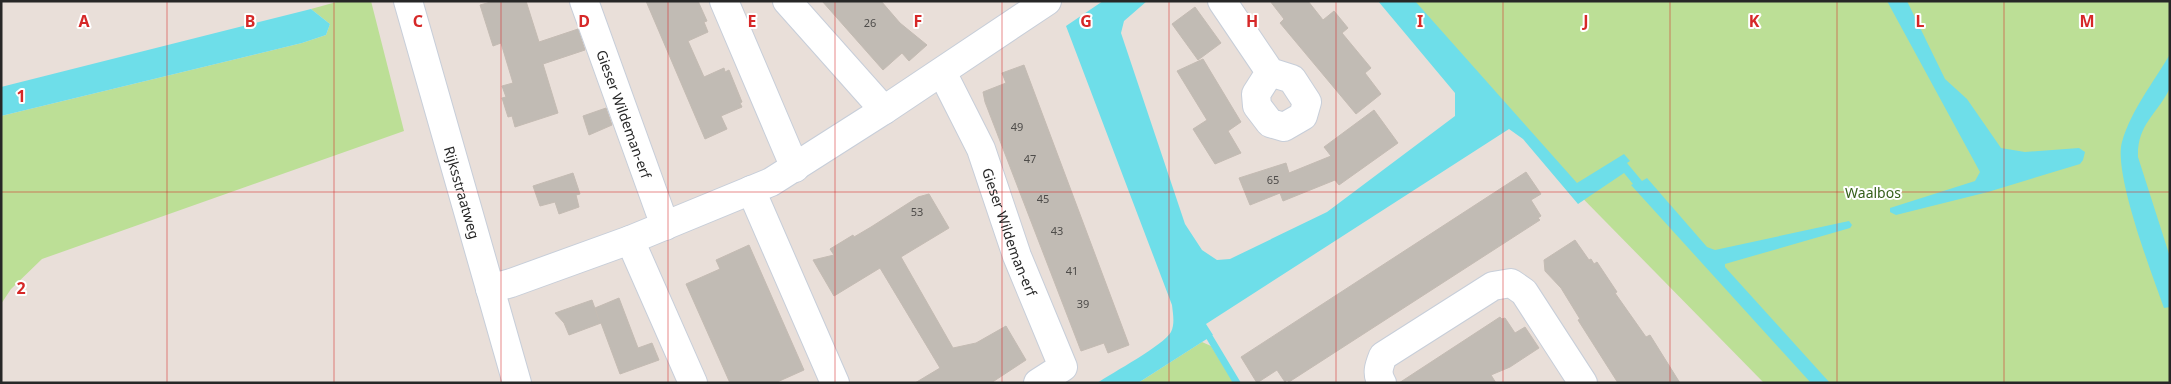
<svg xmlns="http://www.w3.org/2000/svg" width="2171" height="384" viewBox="0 0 2171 384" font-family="'Noto Sans',sans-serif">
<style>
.green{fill:#bcdf96}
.water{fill:#6edee9}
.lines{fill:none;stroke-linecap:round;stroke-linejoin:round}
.stream{stroke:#6edee9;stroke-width:7}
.building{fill:#c1bbb4;stroke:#c4bbb3}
.minor-casing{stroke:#c7ced9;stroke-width:30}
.minor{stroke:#fff;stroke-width:28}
.grid{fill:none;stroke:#d62828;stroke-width:1;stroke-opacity:0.55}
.labels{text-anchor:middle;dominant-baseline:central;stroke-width:4;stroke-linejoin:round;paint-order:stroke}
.number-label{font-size:11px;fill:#4e4c4a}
.street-label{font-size:14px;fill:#272727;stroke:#fff}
.park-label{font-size:14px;fill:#36601b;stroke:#fff}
.grid-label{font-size:16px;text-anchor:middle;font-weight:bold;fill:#d62828;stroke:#fff;stroke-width:4;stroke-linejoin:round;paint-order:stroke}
</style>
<rect width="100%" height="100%" fill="#e9dfd9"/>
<!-- green -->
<g class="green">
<polygon points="340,1 371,1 404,131 42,259 11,289 1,304 1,116 302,43 326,35 330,24 311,9"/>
<polygon points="1389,1 2170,1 2170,383 1764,383"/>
<polygon points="1202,342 1211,346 1234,383 1138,383"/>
</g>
<!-- water -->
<g class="water">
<path d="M1103,1h44l-23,20 -3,12 64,191 17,26 15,10 13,-1 97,-47 128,-96v-23l-77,-92h37l162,182 47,-29 6,7 -3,2 15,18 5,-3 60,69 8,3 134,-29 3,4 -2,3 -125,36v3l105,116h-19l-180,-198 2,-1 -9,-11 -46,31 -55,-65 -14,-10 -303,195 7,11 -75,48h-41c15,-10 67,-38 74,-51 4,-8 2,-18 1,-27l-106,-279z"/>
<polygon points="1887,1 1907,1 1945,79 1967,99 2001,148 2025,152 2079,148 2085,152 2083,160 2080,164 1988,192 1896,215 1890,212 1890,208 1975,181 1980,172"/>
<polygon points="311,9 330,24 326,35 302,43 1,116 1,87"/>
<path d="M2170,54c0,10 1,27 -1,36 -13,25 -32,35 -31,67l32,100v50l-6,1c-12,-34 -51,-135 -42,-166 9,-32 32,-60 48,-88z"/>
</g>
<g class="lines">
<!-- stream -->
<polyline class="stream" points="1210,338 1237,383"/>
</g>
<!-- building -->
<g class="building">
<polygon points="494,1 526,1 539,42 578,29 585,50 543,64 558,113 515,127 512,116 508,117 502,98 506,97 502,86 513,83 501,43 493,46 480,5"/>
<polygon points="646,1 698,1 707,21 704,22 708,32 688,41 704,77 724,68 725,72 729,70 742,102 740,103 742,107 721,116 727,129 705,139"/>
<polygon points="822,1 881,1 900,23 927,45 909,61 902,53 883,70"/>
<polygon points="1270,1 1308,1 1323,20 1334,11 1348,28 1342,33 1371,68 1365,73 1381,94 1356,114 1280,23 1284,19"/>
<polygon points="1195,7 1221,43 1198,60 1172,24"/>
<polygon points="1203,59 1241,122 1228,131 1241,153 1215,164 1193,129 1207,120 1177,71"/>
<polygon points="1024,65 1129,345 1108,353 1104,343 1081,351 985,102 983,92 1006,83 1002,73"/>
<polygon points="606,108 612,125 589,135 583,116"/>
<polygon points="1374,110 1398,143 1339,185 1335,180 1283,201 1280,193 1250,205 1239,178 1286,163 1289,173 1331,156 1324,147"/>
<polygon points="1526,172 1541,194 1531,200 1541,216 1538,218 1540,220 1289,382 1287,380 1285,382 1277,370 1257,383 1241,357"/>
<polygon points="573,173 580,194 576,195 579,207 559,214 555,202 540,206 533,186"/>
<polygon points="929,194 949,228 901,257 953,348 976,343 1006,326 1026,360 991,383 915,383 940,368 880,268 834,296 813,260 834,255 830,249 853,235 854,237 871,227 918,197"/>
<polygon points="1575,240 1589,260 1591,259 1594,264 1597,262 1617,292 1615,293 1646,337 1650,335 1680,383 1618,383 1578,320 1580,319 1561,288 1545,271 1544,260"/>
<polygon points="749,245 804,370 775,383 730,383 686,284 720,269 716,260"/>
<polygon points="619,298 638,348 652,343 659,360 620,374 601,323 569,335 564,323 555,313 592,300 599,320 595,308"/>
<polygon points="1500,317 1502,319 1505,318 1515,333 1525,327 1539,348 1510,367 1491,375 1496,383 1399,383"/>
</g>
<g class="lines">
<!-- minor casing -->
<g class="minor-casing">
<g id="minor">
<path id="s1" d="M408,1l109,382"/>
<path id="s2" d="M584,1l81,225"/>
<polyline points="724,1 795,168"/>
<polyline points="787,1 884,110"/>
<polyline points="1222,1 1270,72 1292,79 1307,102 1303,116 1284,127 1270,123 1257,106 1256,94 1270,72"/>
<path id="s3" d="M942,72l39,77 36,107 46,111 -25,16"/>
<polyline points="751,190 835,383"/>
<polyline points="630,240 693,383"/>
<polyline points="490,289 511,283 630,240 771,182 884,110 1047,1"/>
<path d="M1382,383c-6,-9 -3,-17 1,-27l110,-70 18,-3 13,9 59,91"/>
</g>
</g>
<!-- minor -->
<use href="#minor" class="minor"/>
</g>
<!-- grid -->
<path class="grid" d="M167,1v382M334,1v382M501,1v382M668,1v382M835,1v382M1002,1v382M1169,1v382M1336,1v382M1503,1v382M1670,1v382M1837,1v382M2004,1v382M1,192h2169"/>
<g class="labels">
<!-- number labels -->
<g class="number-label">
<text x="870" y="22">26</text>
<text x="1017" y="126">49</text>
<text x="1030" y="158">47</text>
<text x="1273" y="179">65</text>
<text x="1043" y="198">45</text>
<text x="917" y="211">53</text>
<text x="1057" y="230">43</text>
<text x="1072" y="270">41</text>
<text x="1083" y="303">39</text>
</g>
<!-- street labels -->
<g class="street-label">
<text stroke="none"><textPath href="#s2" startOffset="120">Gieser Wildeman-erf</textPath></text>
<text stroke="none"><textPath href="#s1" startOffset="199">Rijksstraatweg</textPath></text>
<text stroke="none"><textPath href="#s3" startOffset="174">Gieser Wildeman-erf</textPath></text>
</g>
<!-- park labels -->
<g class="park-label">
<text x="1873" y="192">Waalbos</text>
</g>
</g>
<g class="grid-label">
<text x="84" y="27">A</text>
<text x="250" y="27">B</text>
<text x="418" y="27">C</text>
<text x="584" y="27">D</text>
<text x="752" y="27">E</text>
<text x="918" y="27">F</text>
<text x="1086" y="27">G</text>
<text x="1252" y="27">H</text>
<text x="1420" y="27">I</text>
<text x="1586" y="27">J</text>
<text x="1754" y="27">K</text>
<text x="1920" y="27">L</text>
<text x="2087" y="27">M</text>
<text x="21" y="102">1</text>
<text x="21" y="294">2</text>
</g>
<!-- border -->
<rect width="2171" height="384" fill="none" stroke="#272727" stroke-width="5"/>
</svg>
